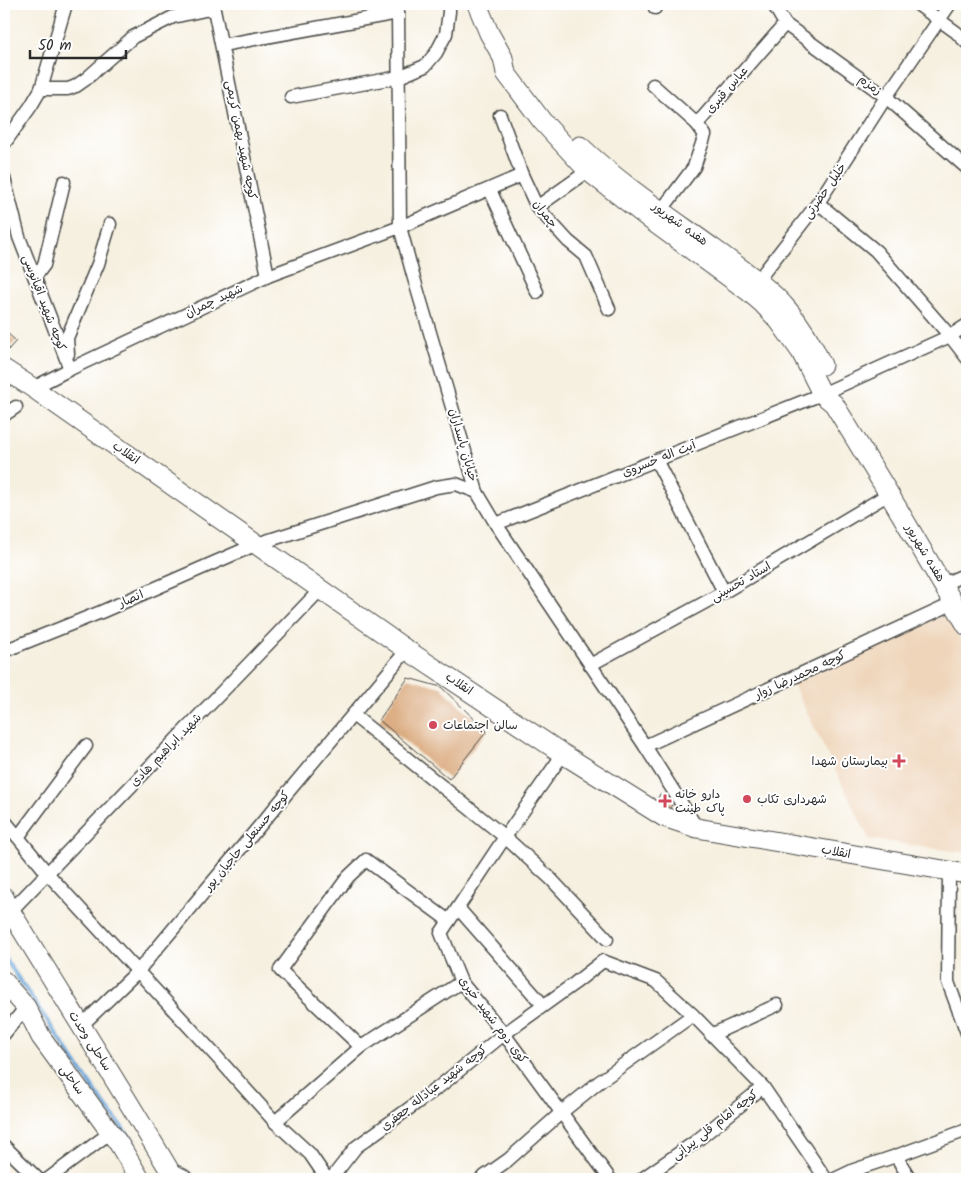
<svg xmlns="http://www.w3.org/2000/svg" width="971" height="1183" viewBox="0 0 971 1183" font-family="Kalam,'Playpen Sans Arabic',sans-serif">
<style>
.built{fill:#efd6bb}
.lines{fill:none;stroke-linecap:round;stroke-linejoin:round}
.stream{stroke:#68a4d8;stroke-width:4}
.building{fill:#dcad83}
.street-casing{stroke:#494946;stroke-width:15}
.secondary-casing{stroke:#494946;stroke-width:21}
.street{stroke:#fff;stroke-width:12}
.secondary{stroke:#fff;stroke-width:19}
.poi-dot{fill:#d1495b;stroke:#fff;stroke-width:2}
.labels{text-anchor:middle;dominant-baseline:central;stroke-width:4;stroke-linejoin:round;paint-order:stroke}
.street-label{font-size:12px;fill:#2b2b2b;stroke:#fff}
.poi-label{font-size:12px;fill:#2b2b2b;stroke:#fff;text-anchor:start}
</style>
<rect width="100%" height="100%" fill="#fff"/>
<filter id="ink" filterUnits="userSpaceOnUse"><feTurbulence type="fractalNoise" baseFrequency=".02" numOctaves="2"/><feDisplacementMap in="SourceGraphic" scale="10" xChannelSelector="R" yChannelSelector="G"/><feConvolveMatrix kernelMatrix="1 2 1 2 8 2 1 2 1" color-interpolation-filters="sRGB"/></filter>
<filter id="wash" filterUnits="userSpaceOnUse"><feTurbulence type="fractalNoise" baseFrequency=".0096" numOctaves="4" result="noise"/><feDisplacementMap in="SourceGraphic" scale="20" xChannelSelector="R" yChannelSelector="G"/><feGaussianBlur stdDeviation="1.12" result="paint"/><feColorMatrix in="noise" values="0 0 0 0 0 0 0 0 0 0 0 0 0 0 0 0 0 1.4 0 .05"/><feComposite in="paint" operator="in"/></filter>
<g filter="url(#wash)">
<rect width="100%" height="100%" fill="#f6f0e0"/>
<!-- built -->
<polygon class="built" points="946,614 967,651 967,853 869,839 793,684"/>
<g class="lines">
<!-- stream -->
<polyline class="stream" points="4,957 97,1094 133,1142 139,1161"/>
</g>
<g id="blocks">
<!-- building -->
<g class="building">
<polygon points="4,330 16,341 8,350 4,347"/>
<polygon points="408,678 441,687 487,731 449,779 379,720"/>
<polygon points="660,794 673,800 672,805 669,809 656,802"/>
</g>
</g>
</g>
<g filter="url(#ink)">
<use href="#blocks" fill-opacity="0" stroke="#494946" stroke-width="1"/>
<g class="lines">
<!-- street casing -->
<g class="street-casing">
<g id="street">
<polyline points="213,4 268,276"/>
<polyline points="396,4 398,13 400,227 413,275 477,492 496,524 645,746 697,828"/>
<polyline points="655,4 655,8"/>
<polyline points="773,4 785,24 886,97 967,168"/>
<polyline points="917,4 956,32 967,43"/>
<polyline points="222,45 398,13"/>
<polyline points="653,85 697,124"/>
<polyline points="41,89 68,89 76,86 86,79 133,37 173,17 214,8"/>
<polyline points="291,97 399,77 425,66 436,53 446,34 449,12 449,4"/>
<polyline points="500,115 522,175"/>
<polyline points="4,144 31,106 41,89 66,4"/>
<polyline points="4,178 19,237 70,369"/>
<polyline points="490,190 537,292"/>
<polyline points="818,203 876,251 950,336 967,358"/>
<polyline points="537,207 588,171"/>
<polyline points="661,211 694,167 705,135 697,124 785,24"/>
<polyline points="35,277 44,265 64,182"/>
<polyline points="758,280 818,203 886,97 950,4"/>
<polyline points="68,354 67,338 98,264 110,224"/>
<polyline points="33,388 70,369 268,276 400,227 522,175 537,207 568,241 586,256 609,309"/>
<polyline points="4,415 16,407"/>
<polyline points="656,460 724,592"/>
<polyline points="496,524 822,394 950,336 967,325"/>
<polyline points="943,584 967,574"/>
<polyline points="4,651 101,612 257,544 436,487 456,484 477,492"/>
<polyline points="590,665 724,592 889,494"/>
<polyline points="353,715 505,837 550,878 607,939"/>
<polyline points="645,746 954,603"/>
<polyline points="563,754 505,837 441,933 461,982 504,1034 610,1179"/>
<polyline points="4,820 48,874 216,1056 275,1122 310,1154 327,1179"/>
<polyline points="18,837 86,746"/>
<polyline points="949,871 948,982 967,1033"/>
<polyline points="458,908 543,1005"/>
<polyline points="4,918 321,589"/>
<polyline points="81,1026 138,971 407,650"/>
<polyline points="4,1034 26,1007"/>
<polyline points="711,1035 777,1005"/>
<polyline points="361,1047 280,970 348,877 366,860 449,921"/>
<polyline points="275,1122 361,1047 461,982"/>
<polyline points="4,1146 38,1179"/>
<polyline points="896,1156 910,1179"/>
<polyline points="48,1179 111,1132"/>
<polyline points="331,1179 356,1147 440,1086 504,1034 575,983 603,961 656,981 693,1015 763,1087 826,1179"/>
<polyline points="481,1179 508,1160 562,1112 599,1082 693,1015"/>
<polyline points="642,1179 695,1142 763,1087"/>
<polyline points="835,1179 854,1170 896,1156 967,1130"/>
</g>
</g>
<!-- secondary casing -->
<g class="secondary-casing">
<g id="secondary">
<polyline points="477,4 489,33 503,58 506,73 542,121 588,171 652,221 748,291 762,303 779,321 801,352 822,394 834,404 889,494 967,626"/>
<path d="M580,146c40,38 90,71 134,103 26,19 53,36 74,61 14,16 25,35 34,55"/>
<polyline points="4,369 33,388 407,650 563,754 664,817 697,828 967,874"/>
<path d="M4,897l7,15c53,87 108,173 160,261l12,6"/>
<polyline points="4,981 9,988 26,1007 41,1037 119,1144 140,1179"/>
</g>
</g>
<!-- street -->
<use href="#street" class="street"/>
<!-- secondary -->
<use href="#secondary" class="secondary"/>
</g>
</g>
<!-- markers -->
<g class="poi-dot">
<circle cx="433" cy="725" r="5"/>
<path d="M896.5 753.5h5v5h5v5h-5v5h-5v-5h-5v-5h5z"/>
<circle cx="747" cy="799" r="5"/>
<path d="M662.5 793.5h5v5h5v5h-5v5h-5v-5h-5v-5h5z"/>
</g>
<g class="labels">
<!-- street labels -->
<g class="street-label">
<text transform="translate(870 85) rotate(36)">زمزم</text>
<text transform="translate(727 90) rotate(-49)">عباس قنبری</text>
<text transform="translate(241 140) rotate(79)">کوچه شهید بهمن کریمی</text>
<text transform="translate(825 191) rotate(-55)">خلیل حضرتی</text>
<text transform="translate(545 214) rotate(53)">چمران</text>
<text transform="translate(680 224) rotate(36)">هفده شهریور</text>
<text transform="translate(214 301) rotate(-25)">شهید چمران</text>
<text transform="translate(44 303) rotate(69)">کوچه شهید اقیانوسی</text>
<text transform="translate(463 445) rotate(74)">خیابان پاسداران</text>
<text transform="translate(126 453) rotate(35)">انقلاب</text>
<text transform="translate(659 459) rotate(-22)">آیت اله خسروی</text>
<text transform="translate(925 553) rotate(59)">هفده شهریور</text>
<text transform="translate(741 582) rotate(-30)">استاد تحسینی</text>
<text transform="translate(131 599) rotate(-23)">انصار</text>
<text transform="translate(800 675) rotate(-25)">کوچه محمدرضا زوار</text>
<text transform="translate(459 684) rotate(34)">انقلاب</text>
<text transform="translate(166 750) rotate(-46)">شهید ابراهیم هادی</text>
<text transform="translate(247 841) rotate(-50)">کوچه حسنعلی حاجیان پور</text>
<text transform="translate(836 852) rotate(10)">انقلاب</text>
<text transform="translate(493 1020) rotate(53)">کوی دوم شهید خیری</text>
<text transform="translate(90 1041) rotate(57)">ساحلی وحدت</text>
<text transform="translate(72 1080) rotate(54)">ساحلی</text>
<text transform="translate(434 1088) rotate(-38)">کوچه شهید عباداله جعفری</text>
<text transform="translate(715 1125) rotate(-38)">کوچه امام قلی پیرانی</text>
</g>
<!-- poi labels -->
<g class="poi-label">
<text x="443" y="725">سالن اجتماعات</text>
<text x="888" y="761" text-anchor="end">بیمارستان شهدا</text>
<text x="675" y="794">دارو خانه<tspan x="675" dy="14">پاک طینت</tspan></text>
<text x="757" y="799">شهرداری تکاب</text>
</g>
</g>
<!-- margin -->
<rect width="971" height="1183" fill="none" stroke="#fff" stroke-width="20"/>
<!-- scale -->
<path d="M30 50v8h96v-8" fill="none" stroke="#2b2b2b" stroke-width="2.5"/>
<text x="38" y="50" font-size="15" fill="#2b2b2b" stroke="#ffffff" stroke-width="4" paint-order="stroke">50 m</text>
</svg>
